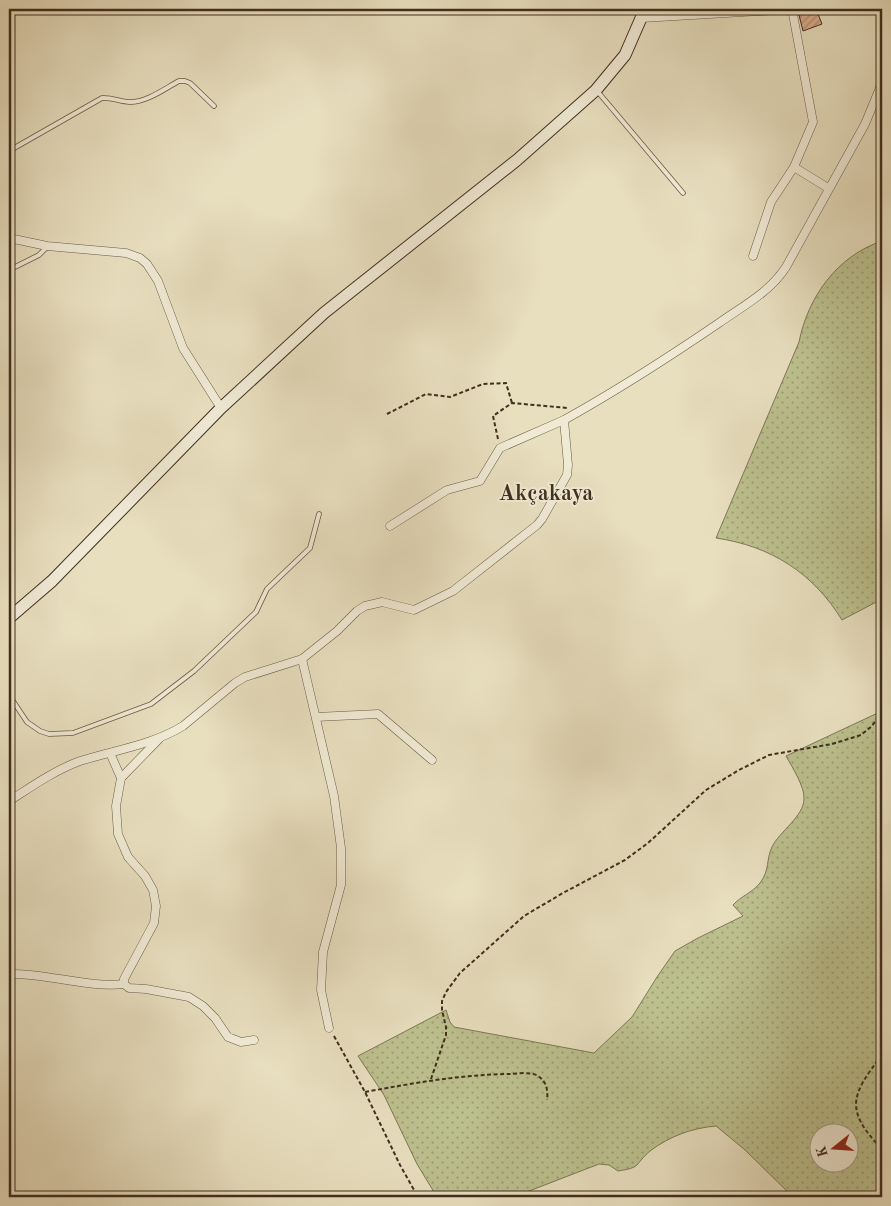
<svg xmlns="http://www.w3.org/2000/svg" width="891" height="1206" viewBox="0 0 891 1206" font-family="'Old Standard TT',serif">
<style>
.grass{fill:url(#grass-dots);stroke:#7e7756;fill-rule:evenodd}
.building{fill:url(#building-hatch);stroke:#412e1e}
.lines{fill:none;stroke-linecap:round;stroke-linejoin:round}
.lane-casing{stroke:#6b5a46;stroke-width:5.5}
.street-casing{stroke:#6b5a46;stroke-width:9}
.secondary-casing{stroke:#412e1e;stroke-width:13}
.path{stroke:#412e1e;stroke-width:2;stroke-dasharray:4 2.5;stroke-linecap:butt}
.lane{stroke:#f0ead5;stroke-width:4}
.street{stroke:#f0ead5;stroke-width:8}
.secondary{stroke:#f0ead5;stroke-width:11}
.labels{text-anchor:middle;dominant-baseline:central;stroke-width:4;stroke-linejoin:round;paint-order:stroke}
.district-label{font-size:22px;font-weight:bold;fill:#412e1e;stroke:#f0ead5}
</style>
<defs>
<pattern id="grass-dots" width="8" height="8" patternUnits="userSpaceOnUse" patternTransform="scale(1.25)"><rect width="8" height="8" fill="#bcc08e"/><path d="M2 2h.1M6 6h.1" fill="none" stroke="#9a9c73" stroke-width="1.8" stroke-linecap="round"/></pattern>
<pattern id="building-hatch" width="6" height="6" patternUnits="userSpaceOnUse" patternTransform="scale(1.25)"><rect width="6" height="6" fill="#daad8d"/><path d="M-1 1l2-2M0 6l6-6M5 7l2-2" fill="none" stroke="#b28d73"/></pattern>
</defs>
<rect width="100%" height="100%" fill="#e8dfbf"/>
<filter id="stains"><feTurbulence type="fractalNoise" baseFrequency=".004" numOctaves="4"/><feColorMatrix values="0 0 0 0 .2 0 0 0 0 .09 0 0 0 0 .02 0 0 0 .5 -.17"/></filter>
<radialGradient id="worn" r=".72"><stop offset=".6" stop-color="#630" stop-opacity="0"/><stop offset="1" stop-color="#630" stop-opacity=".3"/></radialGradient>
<!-- grass -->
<g class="grass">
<path d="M882,241v358l-40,21c-29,-47 -71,-74 -126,-82l83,-196c9,-45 38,-86 83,-101z"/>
<path d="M882,711v486h-89l-49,-48 -28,-23c-24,2 -46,10 -66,25 -5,4 -9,9 -13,14 -4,4 -14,5 -19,6l-9,-6 -10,-1 -75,29 -37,4h-50l-20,-33 -33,-69 -26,-39 88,-46 4,12 4,5 140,26 38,-36 25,-40 18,-26 23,-13 45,-22 -10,-11c8,-9 19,-12 27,-22 10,-13 6,-24 12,-36 7,-15 32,-31 32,-48 1,-12 -12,-32 -18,-43zM818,1134h30v30h-30z"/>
</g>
<!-- building -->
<polygon class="building" points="816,9 822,24 803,31 799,15"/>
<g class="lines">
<!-- lane casing -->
<g class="lane-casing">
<g id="lane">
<polyline points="598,92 683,193"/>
<path d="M9,151l93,-53c10,-1 18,4 28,4 17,0 34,-13 49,-21h6l5,2 24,23"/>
<polyline points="9,270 39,255 47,247"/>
<polyline points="9,695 27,722 40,731 49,734 73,733 151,704 194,671 256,612 267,589 310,548 319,514"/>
</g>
</g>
<!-- street casing -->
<g class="street-casing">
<g id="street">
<polyline points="792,9 813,122 794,167 828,188"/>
<polyline points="642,18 795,9"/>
<polyline points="9,238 47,246 126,253 140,258 147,264 158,281 183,348 221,408"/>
<polyline points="753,256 771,202 794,167"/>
<polyline points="390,526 447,490 480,481 500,448 564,420"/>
<polyline points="302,659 334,796 341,848 341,885 323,952 321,990 329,1028"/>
<polyline points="316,717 378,714 432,760"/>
<polyline points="159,739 121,778 116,806 118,834 128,857 145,876 153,890 156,906 154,923 124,979 124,984 129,988 146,989 189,997 203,1006 215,1018 228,1037 241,1042 254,1040"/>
<polyline points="110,753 121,778"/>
<path d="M9,801c22,-14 46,-31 71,-40 35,-11 72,-16 103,-35l52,-43 10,-6 57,-18 35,-28 20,-20 8,-5 17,-4 32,8 39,-19 84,-66 5,-6 25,-44 1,-10 -4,-45c54,-30 105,-63 155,-97 24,-17 51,-31 67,-56l79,-143 17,-41"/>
<path d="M9,974c38,-1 77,14 115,10"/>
</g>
</g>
<!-- secondary casing -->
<g class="secondary-casing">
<polyline id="secondary" points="9,618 52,581 221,408 324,313 517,160 596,90 625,55 645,9"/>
</g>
<!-- path -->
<g class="path">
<polyline points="387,414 426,394 450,397 483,384 506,383 512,403"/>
<polyline points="498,439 493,416 512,403 568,408"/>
<polyline points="334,1036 365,1092 400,1165 418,1197"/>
<path d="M882,1055c-31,40 -38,55 0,94"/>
<polyline points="431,1079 446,1035 446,1027 442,1010 442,1001 446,992 460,973 524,916 563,893 625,860 648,843 706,790 739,770 769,755 832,744 861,735 872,726 880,714"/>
<path d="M365,1092c49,-9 93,-17 142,-18 10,0 23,-3 31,2 9,6 10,15 9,24"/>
</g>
<!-- lane -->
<use href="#lane" class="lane"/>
<!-- street -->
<use href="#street" class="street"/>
<!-- secondary -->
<use href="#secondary" class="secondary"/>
</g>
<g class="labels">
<!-- district labels -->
<g class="district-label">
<text x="546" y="494">Akçakaya</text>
</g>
</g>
<!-- margin -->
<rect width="891" height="1206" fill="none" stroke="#e8dfbf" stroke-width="30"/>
<rect x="10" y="10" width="871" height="1186" fill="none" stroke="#412e1e" stroke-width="2.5"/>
<rect x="15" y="15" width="861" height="1176" fill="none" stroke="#412e1e"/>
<!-- north arrow -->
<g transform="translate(834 1148) rotate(253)"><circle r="24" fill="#f0ead5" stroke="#aa9f8c"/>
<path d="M0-4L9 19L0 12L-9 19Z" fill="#8f2418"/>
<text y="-8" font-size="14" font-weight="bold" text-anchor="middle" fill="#412e1e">K</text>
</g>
<rect width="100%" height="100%" filter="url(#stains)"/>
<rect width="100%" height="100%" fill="url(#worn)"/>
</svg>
